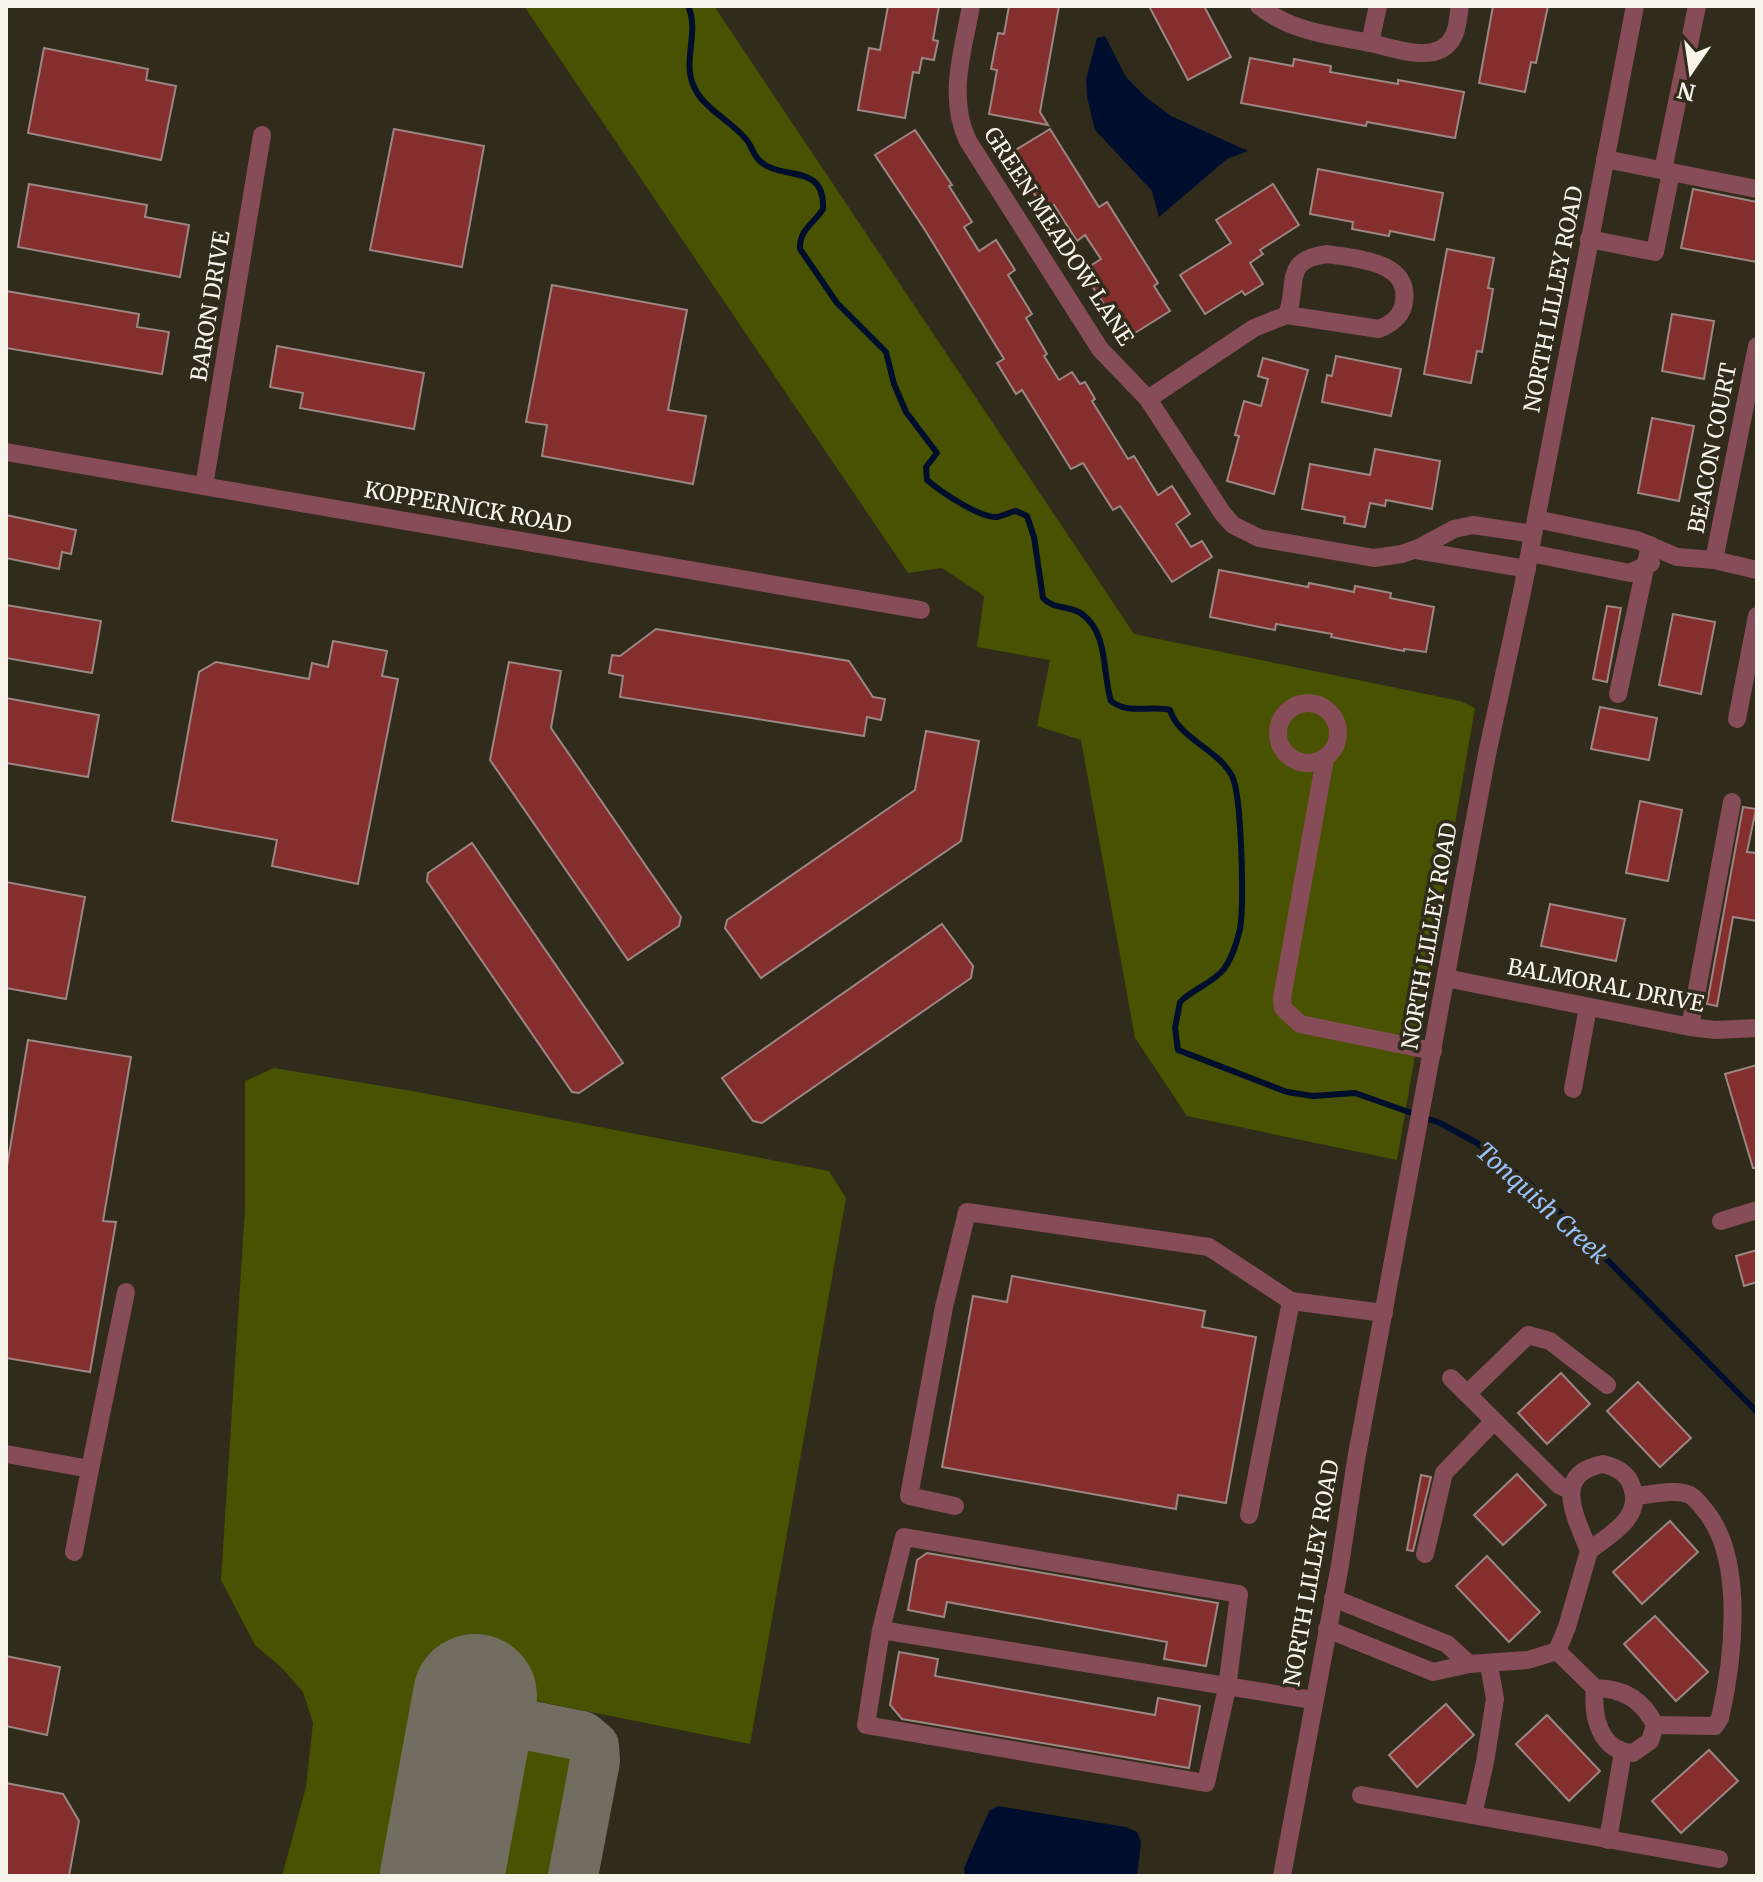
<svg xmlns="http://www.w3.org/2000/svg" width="1763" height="1882" viewBox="0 0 1763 1882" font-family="Merriweather,serif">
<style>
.green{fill:#495200}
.water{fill:#000e2e}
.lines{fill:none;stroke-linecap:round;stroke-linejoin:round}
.stream{stroke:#000e2e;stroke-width:6}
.taxiway{stroke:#726d60;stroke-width:50}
.runway{stroke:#726d60;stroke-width:124}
.building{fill:#842f2e;stroke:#9b8684;stroke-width:2}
.minor{stroke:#864c58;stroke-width:18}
.labels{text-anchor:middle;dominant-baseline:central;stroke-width:7;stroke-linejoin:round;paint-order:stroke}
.street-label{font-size:22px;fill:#f8f4eb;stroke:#312b1c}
.water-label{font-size:24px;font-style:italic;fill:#98c1f7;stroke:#312b1c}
</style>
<rect width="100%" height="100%" fill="#312b1c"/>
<!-- green -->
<g class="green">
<polygon points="524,6 714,6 1134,634 1460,701 1475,708 1397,1160 1187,1116 1135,1038 1081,740 1037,726 1050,660 977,647 984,596 942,568 908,573"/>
<polygon points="274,1068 412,1091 829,1171 846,1198 750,1744 442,1682 405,1876 282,1876 306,1787 313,1723 303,1692 282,1668 255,1645 221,1580 245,1209 245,1081"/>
<polygon points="522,1740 551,1746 576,1759 576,1797 561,1876 482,1876 507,1745"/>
</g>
<!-- water -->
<g class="water">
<polygon points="1105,36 1126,77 1147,98 1171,116 1248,151 1227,159 1159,217 1152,191 1095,130 1087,97 1086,79 1097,38"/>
<polygon points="998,1806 1126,1827 1137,1832 1141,1842 1137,1876 965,1876 964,1868 989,1811"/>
</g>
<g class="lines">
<!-- stream -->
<path class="stream" d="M688,6c10,22 -1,45 2,67 4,32 36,43 55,65 6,6 7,14 13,21 21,24 67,1 65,50 -9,15 -24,20 -23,40l37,54 49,49 8,32 12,28 31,41 -11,14 1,13c13,11 52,38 70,37 6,-1 12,-5 19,-6l11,5 7,21 9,61c11,12 27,7 39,16 27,20 20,59 29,87 18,14 38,4 59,9 9,29 48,39 62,66 10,19 12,130 8,153 -3,13 -8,29 -16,40 -11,14 -31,20 -44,33l-5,26 3,22 109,42 26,4 42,-3 85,30 37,20 52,40 42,40 186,189"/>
<!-- taxiway -->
<polyline class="taxiway" points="472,1714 582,1736 594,1746 595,1761 573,1876"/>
<!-- runway -->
<polyline class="runway" points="442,1876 475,1696"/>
</g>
<!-- building -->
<g class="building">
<polygon points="888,6 939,6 933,40 938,41 934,60 922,58 919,73 913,72 905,118 858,110 869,48 880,50"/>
<polygon points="1009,6 1059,6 1040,112 1048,125 989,114 997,70 991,69 998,33 1004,34"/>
<polygon points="1149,6 1204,6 1231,57 1188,80"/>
<polygon points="1493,6 1548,6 1536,63 1531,62 1525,92 1479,83"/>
<polygon points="44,48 148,69 146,80 176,86 161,160 28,133"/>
<polygon points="1250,58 1293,66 1294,59 1331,66 1330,72 1398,84 1398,80 1464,92 1455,138 1367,122 1366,126 1241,103"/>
<polygon points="394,129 484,146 462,267 370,250"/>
<polygon points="1050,129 1099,207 1107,202 1158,283 1154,286 1170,311 1127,338 1090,283 1095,280 1087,268 1101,259 1085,235 1077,241 1054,205 1045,211 1009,154"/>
<polygon points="915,130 952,185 949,186 972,222 964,227 979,251 996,240 1015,270 1008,275 1032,314 1026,318 1047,354 1044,356 1059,380 1072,372 1080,384 1085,382 1095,399 1092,401 1128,459 1134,456 1158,495 1172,486 1190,514 1176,524 1191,547 1202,541 1212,557 1172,582 1120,506 1113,510 1083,463 1071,469 1022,390 1016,394 997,363 1004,359 925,230 875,155"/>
<polygon points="1318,169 1443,193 1434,240 1390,231 1389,236 1352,229 1353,222 1310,214"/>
<polygon points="29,184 147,205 145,217 189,225 180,277 18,247"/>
<polygon points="1273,184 1299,225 1260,250 1263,254 1250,263 1263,284 1245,295 1242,291 1205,314 1180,275 1231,243 1216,220"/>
<polygon points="1693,189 1757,202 1757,262 1681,248"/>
<polygon points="1447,249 1494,258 1488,288 1493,289 1482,352 1477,351 1471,383 1424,374"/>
<polygon points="552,285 687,310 668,410 706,416 693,484 542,456 547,425 526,422"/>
<polygon points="6,291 139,314 137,327 169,332 162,374 6,348"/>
<polygon points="1672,314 1714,321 1704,379 1662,371"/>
<polygon points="277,346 424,373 414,429 300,408 303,393 270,387"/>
<polygon points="1336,356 1401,369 1391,416 1322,402 1327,375 1332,376"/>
<polygon points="1263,358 1308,370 1274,494 1227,481 1239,436 1235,435 1244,401 1261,406 1268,379 1258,376"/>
<polygon points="1652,418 1694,426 1679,501 1638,493"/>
<polygon points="1375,449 1440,461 1432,509 1386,500 1385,506 1370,503 1365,527 1344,523 1345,517 1302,509 1310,464 1370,475"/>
<polygon points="6,515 76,530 71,554 62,552 59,569 6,558"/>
<polygon points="1219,570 1308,587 1309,583 1354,592 1355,586 1391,593 1390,598 1434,607 1426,652 1404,649 1404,651 1331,637 1332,634 1276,624 1275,630 1210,617"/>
<polygon points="6,605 101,621 92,673 6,658"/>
<polygon points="1607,606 1621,608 1607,682 1593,679"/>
<polygon points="1673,614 1715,622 1701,694 1659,685"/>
<polygon points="656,629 849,661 873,697 885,699 881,720 867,717 864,736 620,697 623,676 609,673 612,655 620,656"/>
<polygon points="333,641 387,651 382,676 398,679 358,884 272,866 277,840 172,821 199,672 216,662 309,679 312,663 328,667"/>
<polygon points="509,662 561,671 551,728 681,917 679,926 628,960 490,760"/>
<polygon points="6,698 99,715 88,777 6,763"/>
<polygon points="1600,707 1657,718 1649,760 1591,749"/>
<polygon points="926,731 979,741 961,841 761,978 725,928 727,920 915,790"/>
<polygon points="1640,801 1682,810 1668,881 1626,873"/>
<polygon points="1743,807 1756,809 1747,852 1757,853 1757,921 1733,917 1717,1006 1707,1004"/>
<polygon points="472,843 623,1063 579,1093 572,1092 427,881 428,873"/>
<polygon points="6,882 85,897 66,999 6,988"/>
<polygon points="1550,904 1625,919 1616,961 1541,946"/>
<polygon points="942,924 973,966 971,978 762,1123 753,1121 722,1078"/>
<polygon points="28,1040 131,1057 103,1221 116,1222 90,1372 6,1358 6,1172"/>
<polygon points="1757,1065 1757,1168 1753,1168 1725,1074"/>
<polygon points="1757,1250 1757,1282 1744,1286 1736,1256"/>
<polygon points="1012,1276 1205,1311 1202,1327 1256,1337 1226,1503 1178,1495 1176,1509 942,1467 973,1296 1007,1302"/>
<polygon points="1561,1373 1590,1404 1547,1444 1518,1413"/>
<polygon points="1638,1382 1691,1438 1660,1467 1607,1411"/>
<polygon points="1517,1474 1546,1505 1503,1545 1474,1515"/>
<polygon points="1421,1475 1431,1477 1413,1551 1407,1550"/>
<polygon points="1670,1521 1698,1552 1642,1604 1613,1572"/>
<polygon points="927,1553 1218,1603 1206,1666 1164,1659 1167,1642 947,1602 944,1617 908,1610 917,1560"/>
<polygon points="1487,1556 1540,1612 1509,1642 1456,1586"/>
<polygon points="1655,1616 1708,1672 1676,1701 1624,1644"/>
<polygon points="899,1652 938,1659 935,1676 1155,1715 1158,1698 1200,1706 1189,1768 902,1719 890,1705"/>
<polygon points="6,1656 60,1667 47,1735 6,1726"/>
<polygon points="1446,1704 1474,1735 1417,1787 1389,1755"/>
<polygon points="1547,1715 1600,1771 1569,1801 1516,1744"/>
<polygon points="1709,1750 1738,1781 1681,1833 1652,1801"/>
<polygon points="6,1783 63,1794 79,1821 69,1876 6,1876"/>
</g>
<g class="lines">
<!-- minor -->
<g class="minor">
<path d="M971,6c-8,45 -24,91 -3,135l132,208 48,50 75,115 10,11 26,13 115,20 28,-4 19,-7 33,-18 19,-4 60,9"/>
<path d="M1259,6c33,26 71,29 111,37"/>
<path d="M1378,6l-8,37c25,5 68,23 83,-6 5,-8 5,-21 7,-31"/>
<polyline points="1605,159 1757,189"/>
<polyline points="1663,170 1697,6"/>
<polyline points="1589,239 1655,252 1671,172"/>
<path d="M1327,254c28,5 83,6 77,48 -2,15 -13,22 -25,27l-92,-14c12,-30 -6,-55 40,-61z"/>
<polyline points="1148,399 1254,328 1287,315"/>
<polyline points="6,452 921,610"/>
<polyline points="204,486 262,135"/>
<polyline points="1536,519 1637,540 1677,557 1714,560 1757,570"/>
<polyline points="1415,550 1527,569"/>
<polyline points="1530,553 1630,573 1651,563"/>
<polyline points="1714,560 1757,346"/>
<polyline points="1618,694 1650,545"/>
<circle cx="1308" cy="733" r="30"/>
<polyline points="1737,719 1757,616"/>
<polyline points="1325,759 1282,998 1283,1008 1300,1024 1433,1051"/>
<polyline points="1446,978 1690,1027 1715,1030 1757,1028"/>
<polyline points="1690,1027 1732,802"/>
<polyline points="1573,1089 1588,1007"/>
<polyline points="1721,1221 1757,1210"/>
<polyline points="1451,1378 1559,1485 1571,1491"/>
<polyline points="1467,1394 1528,1335 1550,1341 1607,1385"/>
<polyline points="6,1454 90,1469 74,1552"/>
<path d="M1603,1464c13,3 25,9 29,23 11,31 -22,47 -43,64 -12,-32 -39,-77 14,-87z"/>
<polyline points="90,1469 126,1292"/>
<path d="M1635,1496c15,-1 41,-8 55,-1 7,4 12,12 17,18 38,49 26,149 13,205l-5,8 -60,-1"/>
<polyline points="955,1506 909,1496 944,1307 967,1212 1209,1247 1291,1301 1384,1313"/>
<polyline points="1249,1515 1291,1301"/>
<polyline points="1425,1554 1444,1473 1494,1421"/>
<polyline points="1333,1598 1447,1644 1469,1664"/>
<path d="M1327,1629l106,43 36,-8 59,-4 29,-9 38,37c28,0 48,12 60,37l-5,16 -17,12c-34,-2 -41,-38 -38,-65"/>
<polyline points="881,1630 904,1537 1239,1594 1227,1688 1206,1783 866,1725 881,1630 1313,1700"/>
<polyline points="1557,1651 1567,1627 1589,1551"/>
<polyline points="1361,1795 1719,1859"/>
<polyline points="1473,1815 1485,1762 1495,1699 1489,1665"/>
<polyline points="1608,1840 1623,1752"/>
<polyline points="1282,1876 1340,1565 1356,1460 1487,754 1522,592 1635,6"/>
</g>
</g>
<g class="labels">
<!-- street labels -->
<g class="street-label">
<text transform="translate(1059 236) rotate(57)">GREEN MEADOW LANE</text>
<text transform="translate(1553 299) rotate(-79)">NORTH LILLEY ROAD</text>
<text transform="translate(210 306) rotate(-81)">BARON DRIVE</text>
<text transform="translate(1712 448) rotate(-79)">BEACON COURT</text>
<text transform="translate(468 507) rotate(10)">KOPPERNICK ROAD</text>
<text transform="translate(1429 936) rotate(-80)">NORTH LILLEY ROAD</text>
<text transform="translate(1606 985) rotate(11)">BALMORAL DRIVE</text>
<text transform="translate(1311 1573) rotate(-80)">NORTH LILLEY ROAD</text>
</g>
<!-- water labels -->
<g class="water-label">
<text transform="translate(1542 1203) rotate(42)">Tonquish Creek</text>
</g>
</g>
<!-- border -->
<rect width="1763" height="1882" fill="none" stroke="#f8f4eb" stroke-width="16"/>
<!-- north arrow -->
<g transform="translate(1691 72) rotate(193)" stroke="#312b1c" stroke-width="6" paint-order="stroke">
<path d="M0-6L14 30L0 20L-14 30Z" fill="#f8f4eb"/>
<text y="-12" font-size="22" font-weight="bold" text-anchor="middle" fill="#f8f4eb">N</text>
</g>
</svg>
